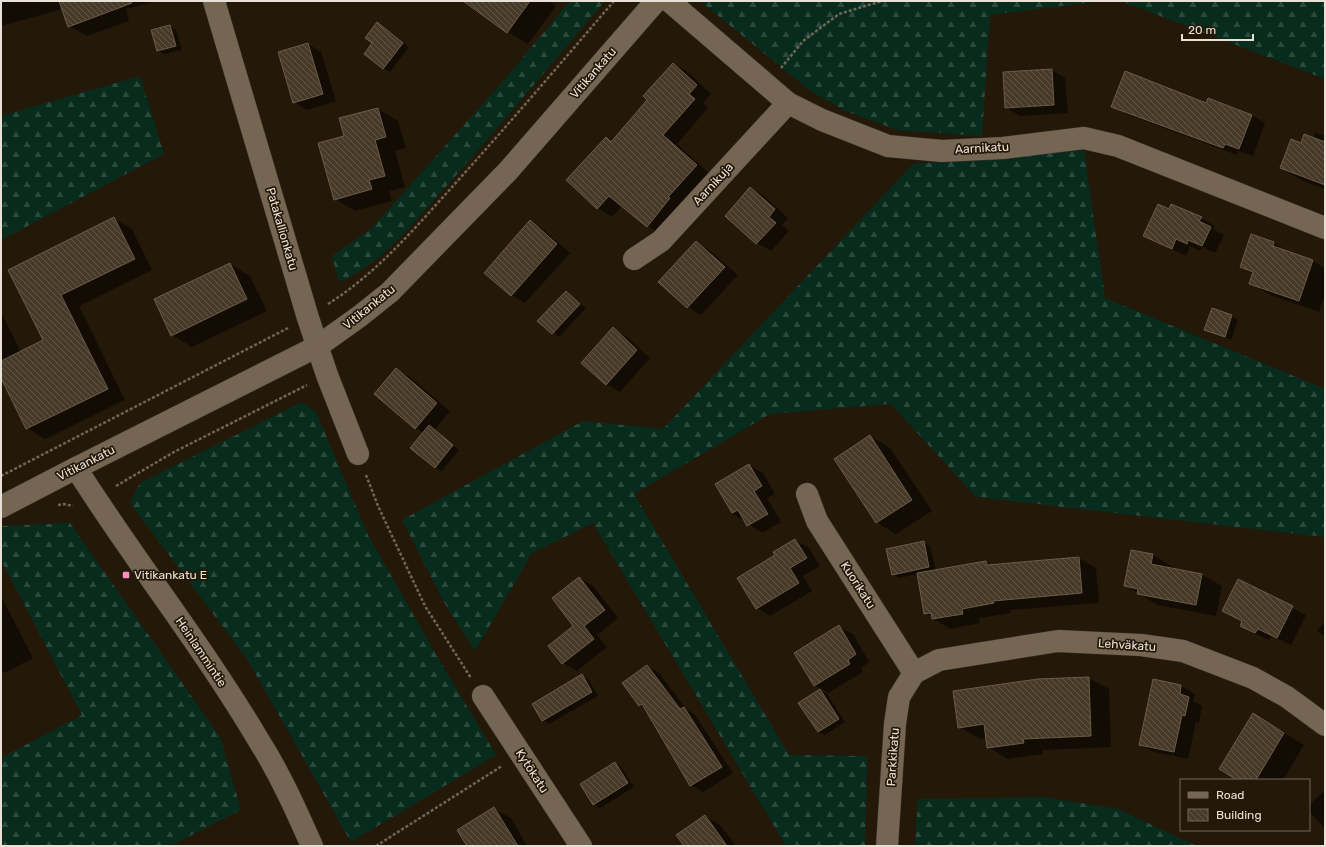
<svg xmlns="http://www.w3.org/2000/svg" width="1326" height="847" viewBox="0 0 1326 847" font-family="Rubik,sans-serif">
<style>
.forest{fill:url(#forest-firs)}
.shadow{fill:#0007}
.building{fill:url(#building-back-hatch);stroke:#695c49}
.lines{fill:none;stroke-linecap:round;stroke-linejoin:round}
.minor-casing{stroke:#39302b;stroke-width:23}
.tertiary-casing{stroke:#39302b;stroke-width:23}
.path{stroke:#706658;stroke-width:2.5;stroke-dasharray:3 2;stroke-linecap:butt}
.minor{stroke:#746653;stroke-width:22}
.tertiary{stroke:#746653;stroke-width:22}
.poi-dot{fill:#fc8fc2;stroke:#241808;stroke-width:1.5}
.labels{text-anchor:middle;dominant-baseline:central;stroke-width:3.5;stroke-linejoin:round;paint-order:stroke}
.street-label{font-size:12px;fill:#e9e1d6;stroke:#241808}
.poi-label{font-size:12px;fill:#e9e1d6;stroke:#241808;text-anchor:start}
</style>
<defs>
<pattern id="forest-firs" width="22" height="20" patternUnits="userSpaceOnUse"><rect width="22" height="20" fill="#072c1d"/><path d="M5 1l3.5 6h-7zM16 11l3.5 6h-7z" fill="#2b4a3d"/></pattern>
<pattern id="building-back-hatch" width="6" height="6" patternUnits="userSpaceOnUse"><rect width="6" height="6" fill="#473a29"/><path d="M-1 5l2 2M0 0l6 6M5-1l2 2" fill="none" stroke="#625647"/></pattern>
</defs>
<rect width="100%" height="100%" fill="#241808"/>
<!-- forest -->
<g class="forest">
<path d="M570,1h35c-51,60 -102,121 -154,180 -34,36 -65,81 -112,101l-7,-26 39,-27 133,-149z"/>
<polygon points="700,1 1102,1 990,15 982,136 897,130 843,110 808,89"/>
<polygon points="1121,1 1325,1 1325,79"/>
<polygon points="140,76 164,154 1,240 1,116"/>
<polygon points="1084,150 1105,298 1325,389 1325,537 976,497 891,404 770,414 634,494 789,755 867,756 865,846 786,846 593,523 532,553 475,651 444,602 402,520 583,421 663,429 913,164"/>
<polygon points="302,402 316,412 368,535 438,658 496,755 351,842 247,659 130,503 140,483"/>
<polygon points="70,523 220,737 241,810 170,846 1,846 1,758 82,715 1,560 1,526"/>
<polygon points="1044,797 1118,809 1197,846 915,846 918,799"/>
</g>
<!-- shadow -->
<g class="shadow">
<polygon points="1,1 158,1 126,9 129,21 87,36 69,26 63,9 1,26"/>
<polygon points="465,1 549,1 556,6 528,44 508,32"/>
<polygon points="170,26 176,30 182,50 164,54 158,51"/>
<polygon points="384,28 409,47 390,72 383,68"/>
<polygon points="308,44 321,52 336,101 307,110 294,102"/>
<polygon points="673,64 688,72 711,94 703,103 708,108 677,144 710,174 662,234 647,226 623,205 612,217 598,208 568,180 606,138 613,142 648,100"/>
<polygon points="1052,70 1065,78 1068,113 1020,116 1006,108"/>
<polygon points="1206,104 1252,115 1265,123 1253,156 1238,151 1237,155 1126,114 1113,107"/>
<polygon points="378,109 398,121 406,148 395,151 405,187 389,191 392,201 355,211 335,199 345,136"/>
<polygon points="1315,132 1325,136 1325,189 1301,180 1281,168 1313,139"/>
<polygon points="750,188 764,196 788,218 782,225 789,231 771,251 757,243 726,216"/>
<polygon points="1169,210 1201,218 1215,226 1213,229 1224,235 1215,253 1202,247 1200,251 1190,246 1186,256 1144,235"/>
<polygon points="114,219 132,229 152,270 79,306 125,400 45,439 27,428 1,376 1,312 21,352 44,340 10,270"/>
<polygon points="530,222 544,230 570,253 525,303 512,295 486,273"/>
<polygon points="1252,236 1274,243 1294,255 1313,261 1325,268 1325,295 1319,312 1270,295 1250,283 1253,274 1241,267"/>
<polygon points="696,242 709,250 738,275 701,315 688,307"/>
<polygon points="230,264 250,276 267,311 192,347 172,335"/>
<polygon points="566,292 586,308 559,337 539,321"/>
<polygon points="1232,316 1238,320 1231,340 1206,329"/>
<polygon points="613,329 627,337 650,358 620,392 606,384"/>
<polygon points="396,369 410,377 450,411 434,430 459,450 442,471 435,468 424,433 416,428"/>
<polygon points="870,436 890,448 932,511 896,534 876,522"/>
<polygon points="749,465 763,473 775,494 767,498 781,522 762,533 732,513"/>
<polygon points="795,540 809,548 820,566 803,576 812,591 770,616 757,608 776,555"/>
<polygon points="923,542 930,546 936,571 986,562 993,566 1079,558 1096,568 1099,603 1010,610 1011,613 979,618 980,623 950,629 925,613 918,574 899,578 893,574"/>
<polygon points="1132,551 1153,555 1173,567 1173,569 1202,575 1222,586 1216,616 1158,605 1125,586"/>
<polygon points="579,578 593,586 618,618 597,635 607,647 577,671 563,663 574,626"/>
<polygon points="1238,580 1306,615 1291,645 1272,636 1269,640 1254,633 1241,625 1243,622 1223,611"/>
<polygon points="1,596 33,658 4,673 1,671"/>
<polygon points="1325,621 1325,637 1317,631"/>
<polygon points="839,627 853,634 869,662 861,668 863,672 828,693 815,685"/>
<polygon points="647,666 659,673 686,709 695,715 733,773 703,792 691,785 646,709 640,705"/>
<polygon points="582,676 588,679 598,696 549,724 543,720"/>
<polygon points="1088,678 1109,689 1111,747 1043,750 1043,754 1008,759 988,747 987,738 980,739 959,727"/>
<polygon points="1154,680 1181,686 1195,694 1193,701 1202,706 1199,723 1196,722 1188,759 1154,752 1140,744"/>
<polygon points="820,690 827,694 845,722 825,735 818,732"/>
<polygon points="1254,715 1304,745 1283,780 1239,780"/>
<polygon points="615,763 621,767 634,787 600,808 593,804"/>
<polygon points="1325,790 1325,828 1309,812 1309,805"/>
<polygon points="494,809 511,818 527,846 468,846"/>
<polygon points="705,816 720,825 736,846 685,846"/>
</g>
<!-- building -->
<g class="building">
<polygon points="59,1 131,1 132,3 68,27"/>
<polygon points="463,1 530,1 507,33"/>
<polygon points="377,22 403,43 383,69 364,54 372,43 365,38"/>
<polygon points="170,25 176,46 157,51 151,30"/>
<polygon points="308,43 323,94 293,103 278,52"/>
<polygon points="673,63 697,85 689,94 695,99 663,135 697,165 668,197 670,198 647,227 609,196 597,209 566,180 606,137 611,142 647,100 643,96"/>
<polygon points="1052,69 1054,105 1005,108 1003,72"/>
<polygon points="1125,71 1206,103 1208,98 1252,115 1239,149 1225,144 1223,148 1111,107"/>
<polygon points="378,108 386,137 375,140 385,176 369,180 372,189 334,200 318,143 344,136 339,118"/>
<polygon points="1304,134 1325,142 1325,185 1280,168 1291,139 1301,143"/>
<polygon points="750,187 775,209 769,217 776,223 756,244 725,216"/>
<polygon points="1158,204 1169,209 1171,204 1202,217 1199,221 1211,227 1202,246 1188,240 1187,244 1176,239 1172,249 1143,236"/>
<polygon points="114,217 135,259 61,295 108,389 26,429 1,378 1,361 43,340 8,270"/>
<polygon points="530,220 557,244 511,296 484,273"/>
<polygon points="1251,234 1274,242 1273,246 1313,260 1299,301 1249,284 1253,272 1240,267"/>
<polygon points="696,241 725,267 687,308 658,282"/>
<polygon points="230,263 247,299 171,336 154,299"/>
<polygon points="566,291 580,304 552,334 537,321"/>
<polygon points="1212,308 1232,315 1225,337 1204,330"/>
<polygon points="613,327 637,350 606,385 581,363"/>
<polygon points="396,368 437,403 415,429 374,394"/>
<polygon points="429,425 453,445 435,468 410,448"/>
<polygon points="870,435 912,500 876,523 834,459"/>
<polygon points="749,464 762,486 754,491 768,514 747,526 738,510 732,513 715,484"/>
<polygon points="795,539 807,558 790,568 799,583 756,609 737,578 775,555 773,552"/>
<polygon points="924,541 929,567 892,575 886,549"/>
<polygon points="1131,550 1153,554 1151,564 1202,574 1196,605 1137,594 1138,589 1124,586"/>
<polygon points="1079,557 1082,593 993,601 994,603 962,609 963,614 932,619 931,613 924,614 917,573 986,561 987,565"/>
<polygon points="579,577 605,610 584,626 594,639 562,664 548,646 573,626 552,598"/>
<polygon points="1238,579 1293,606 1277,638 1258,629 1255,633 1240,626 1242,621 1222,611"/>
<polygon points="839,625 856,654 848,660 850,664 814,686 794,653"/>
<polygon points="647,665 680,709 684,707 722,767 690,786 642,704 639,706 622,683"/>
<polygon points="582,674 592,692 542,721 532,704"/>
<polygon points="1089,677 1091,736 1023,739 1024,743 987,748 984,724 958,728 953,691 1038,679"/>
<polygon points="1153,679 1181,685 1180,694 1189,697 1185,716 1182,715 1174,752 1139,745"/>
<polygon points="820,689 839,719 818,732 798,703"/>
<polygon points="1253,713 1284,733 1256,780 1237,780 1219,769"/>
<polygon points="615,762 628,783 593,805 580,784"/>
<polygon points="494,807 518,846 467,846 457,830"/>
<polygon points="705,815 727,846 684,846 676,835"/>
</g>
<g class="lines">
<!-- minor casing -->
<g class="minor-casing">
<g id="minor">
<polyline points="214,1 308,318 327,375 358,454"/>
<polyline points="669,1 788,103 822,120 888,146 942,151 1003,148 1084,138 1118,146 1325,228"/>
<polyline points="634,259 661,241 788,103"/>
<polyline points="76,468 318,346 360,316 390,292 508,171 656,1"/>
<polyline points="807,494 817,521 914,673"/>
<polyline points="914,673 939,660 1058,641 1141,645 1183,651 1253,678 1287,697 1325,725"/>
<polyline points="483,696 581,846"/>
<polyline points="887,846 895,724 899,697 914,673"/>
</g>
</g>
<!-- tertiary casing -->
<g class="tertiary-casing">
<path id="tertiary" d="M1,507l75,-39c58,92 127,178 183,273 21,33 37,69 53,105"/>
</g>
<!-- path -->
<g class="path">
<polyline points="781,68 803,41 839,14 882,1"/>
<path d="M328,304c49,-31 87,-76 125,-118 55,-61 108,-123 161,-185"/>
<polyline points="366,475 378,506 425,606 471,678"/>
<polyline points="1,476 288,328"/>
<polyline points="116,486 174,452 307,385"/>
<polyline points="58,505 64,504 73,506"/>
<polyline points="376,846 502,766"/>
</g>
<!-- minor -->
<use href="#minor" class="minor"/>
<!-- tertiary -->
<use href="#tertiary" class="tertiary"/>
</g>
<!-- markers -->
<rect class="poi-dot" x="122" y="571" width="8" height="8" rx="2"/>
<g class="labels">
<!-- street labels -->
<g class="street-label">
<text transform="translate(593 73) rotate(-49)">Vitikankatu</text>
<text transform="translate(982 148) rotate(-3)">Aarnikatu</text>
<text transform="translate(713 184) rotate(-47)">Aarnikuja</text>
<text transform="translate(282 229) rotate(74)">Patakallionkatu</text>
<text transform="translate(369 307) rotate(-39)">Vitikankatu</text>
<text transform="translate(86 463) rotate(-27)">Vitikankatu</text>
<text transform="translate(858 585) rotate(57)">Kuorikatu</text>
<text transform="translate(1127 645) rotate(4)">Lehväkatu</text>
<text transform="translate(201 652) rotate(56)">Heinlammintie</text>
<text transform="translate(893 757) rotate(-86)">Parkkikatu</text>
<text transform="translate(532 771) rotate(57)">Kytökatu</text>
</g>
<!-- poi labels -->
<g class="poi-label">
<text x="134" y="575">Vitikankatu E</text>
</g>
</g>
<!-- border -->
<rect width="1326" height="847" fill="none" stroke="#e9e1d6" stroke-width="4"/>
<!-- legend -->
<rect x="1180" y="779" width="130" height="52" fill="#241808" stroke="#73685a"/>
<rect x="1188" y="792" width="20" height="6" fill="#746653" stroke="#73685a"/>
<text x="1216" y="799" font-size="12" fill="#e9e1d6">Road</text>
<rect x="1188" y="809" width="20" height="12" fill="url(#building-back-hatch)" stroke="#73685a"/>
<text x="1216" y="819" font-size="12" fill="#e9e1d6">Building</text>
<!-- scale -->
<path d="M1182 34v6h71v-6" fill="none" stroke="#e9e1d6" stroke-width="2"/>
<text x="1188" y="34" font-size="12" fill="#e9e1d6" stroke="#241808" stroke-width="3" paint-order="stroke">20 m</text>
</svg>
